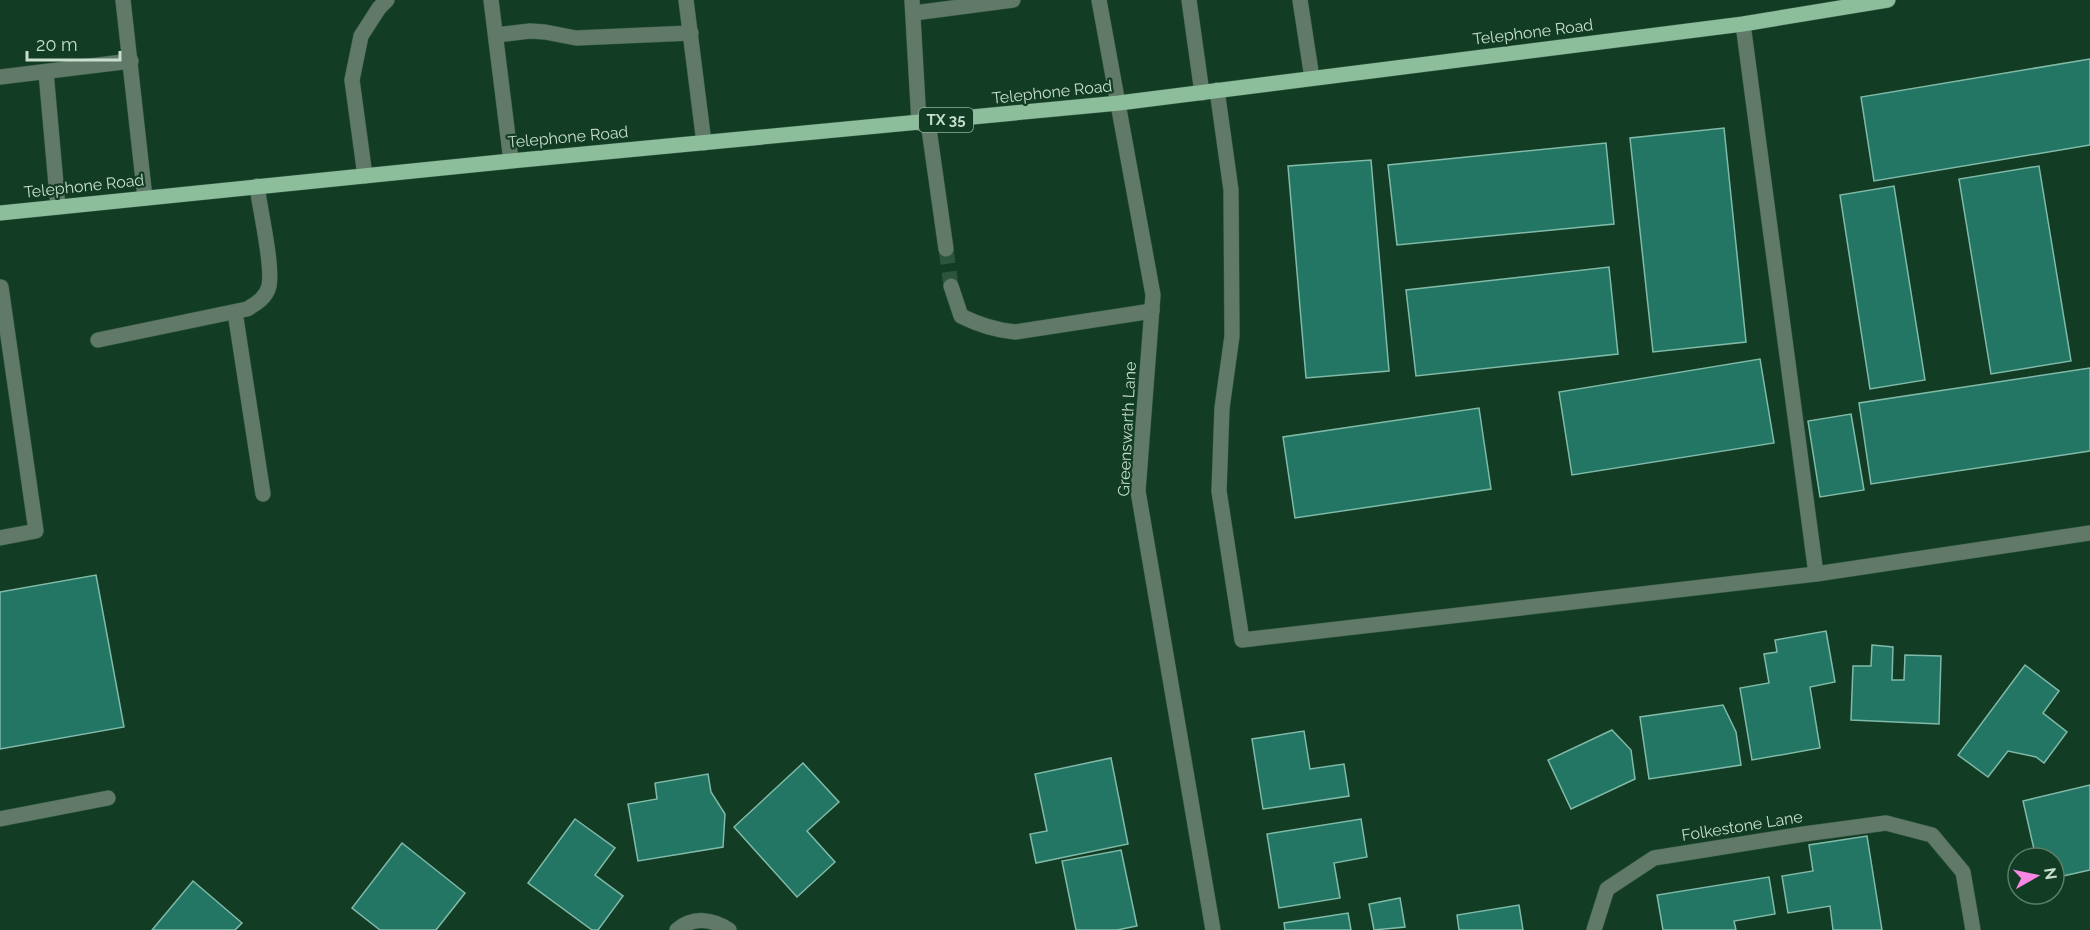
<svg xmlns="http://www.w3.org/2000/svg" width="2090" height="930" viewBox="0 0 2090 930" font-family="Raleway,sans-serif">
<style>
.building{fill:#237663;stroke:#80baa9;stroke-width:1.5}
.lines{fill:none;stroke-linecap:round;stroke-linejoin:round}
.minor-tunnel{stroke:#2d553e;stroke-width:15;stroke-dasharray:15 8;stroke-linecap:butt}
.minor-casing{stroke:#335a43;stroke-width:16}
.major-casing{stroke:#335a43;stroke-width:16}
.minor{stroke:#617968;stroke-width:15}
.major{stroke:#8cbe9c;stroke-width:15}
.labels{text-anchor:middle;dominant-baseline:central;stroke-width:4.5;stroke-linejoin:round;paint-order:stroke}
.shield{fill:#123d24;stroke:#91ae9b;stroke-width:1.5}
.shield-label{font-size:15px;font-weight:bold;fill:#c8dece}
.street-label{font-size:16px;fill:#c8dece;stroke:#123d24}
</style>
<rect width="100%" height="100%" fill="#123d24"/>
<!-- building -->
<g class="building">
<polygon points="2090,59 2090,145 1874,181 1861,97"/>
<polygon points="1724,128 1746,342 1653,352 1630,138"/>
<polygon points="1606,143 1614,224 1397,245 1388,165"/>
<polygon points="1371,160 1389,371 1306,378 1288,166"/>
<polygon points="2039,166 2071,361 1991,374 1959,179"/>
<polygon points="1894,186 1925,380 1870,389 1840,195"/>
<polygon points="1609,267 1618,354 1416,376 1406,290"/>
<polygon points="1760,359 1774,443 1572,475 1559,392"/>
<polygon points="2090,368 2090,451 1871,484 1859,403"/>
<polygon points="1479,408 1491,489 1295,518 1283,437"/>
<polygon points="1851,414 1864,490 1820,497 1808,421"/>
<polygon points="96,575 124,727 0,749 0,592"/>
<polygon points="1826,631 1835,682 1810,687 1820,748 1752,760 1740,688 1769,683 1764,654 1777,652 1775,640"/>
<polygon points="1872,645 1893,647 1892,680 1904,680 1905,655 1941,656 1939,724 1851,720 1853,666 1871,666"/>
<polygon points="2025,665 2059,691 2043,713 2067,732 2044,763 2036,757 2008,751 1988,777 1958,755"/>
<polygon points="1723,705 1736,732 1741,765 1649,779 1640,717"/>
<polygon points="1612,730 1631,750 1635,779 1571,809 1548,760"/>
<polygon points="1304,731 1310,769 1344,764 1349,796 1263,809 1252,739"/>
<polygon points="1111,758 1128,844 1036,863 1030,834 1047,831 1035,774"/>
<polygon points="803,763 839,802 807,831 835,862 797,897 734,827"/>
<polygon points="708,774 711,792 725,814 723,847 638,861 628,804 657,799 655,783"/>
<polygon points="2090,785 2090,870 2054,878 2054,858 2036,858 2023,801"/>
<polygon points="575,819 615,848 595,875 623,896 598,930 592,930 528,883"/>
<polygon points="1361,819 1367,857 1334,863 1340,898 1279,908 1267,834"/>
<polygon points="1867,836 1882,930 1833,930 1830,906 1788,913 1782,876 1813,871 1809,845"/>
<polygon points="402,843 465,893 436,930 380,930 352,908"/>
<polygon points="1121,850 1137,926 1117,930 1076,930 1062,861"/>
<polygon points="1769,877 1775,914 1734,921 1736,930 1663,930 1657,895"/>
<polygon points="193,881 242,923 235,930 152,930"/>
<polygon points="1400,898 1405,927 1374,930 1369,904"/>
<polygon points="1519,905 1523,930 1459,930 1457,915"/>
<polygon points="1348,913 1351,930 1285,930 1284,923"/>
</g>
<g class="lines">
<!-- minor-tunnel -->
<polyline class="minor-tunnel" points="946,249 951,286"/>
<!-- minor casing -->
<g class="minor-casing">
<g id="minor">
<polyline points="123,0 145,198"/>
<polyline points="491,0 511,161"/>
<polyline points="686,0 704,143"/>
<polyline points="912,0 919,123"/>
<polyline points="1099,0 1153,295 1138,491 1213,930"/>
<polyline points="1189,0 1202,93"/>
<polyline points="1300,0 1312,78"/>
<polyline points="914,13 1013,0"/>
<polyline points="1743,24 1816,574"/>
<polyline points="496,35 530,31 545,32 576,38 691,33"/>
<polyline points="46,72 58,207"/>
<polyline points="0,77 131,61"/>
<polyline points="1217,90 1231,190 1232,336 1222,408 1219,491 1242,640 1816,574 2090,533"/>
<polyline points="928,122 946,249"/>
<polyline points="365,176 352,80 361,36 379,8 387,0"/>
<path d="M951,286l10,30c18,9 33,14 54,16l137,-21"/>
<polyline points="235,312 263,494"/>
<path d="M98,340l149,-31c10,-6 19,-11 22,-23 4,-21 -9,-76 -12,-100"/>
<polyline points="0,538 36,531 1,287"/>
<polyline points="0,819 108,798"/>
<path d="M677,930c16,-14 36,-11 52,0"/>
<polyline points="1594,930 1607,889 1654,858 1804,834 1886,823 1932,835 1963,872 1973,930"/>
</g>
</g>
<!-- major casing -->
<g class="major-casing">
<polyline id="major" points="0,213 511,161 1119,103 1743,24 1888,0"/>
</g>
<!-- minor -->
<use href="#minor" class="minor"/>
<!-- major -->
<use href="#major" class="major"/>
</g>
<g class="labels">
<!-- shield labels -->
<rect class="shield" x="919" y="108" width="54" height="24" rx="4.5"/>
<g class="shield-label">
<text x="946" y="120">TX 35</text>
</g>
<!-- street labels -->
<g class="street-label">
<text transform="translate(1533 32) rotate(-7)">Telephone Road</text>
<text transform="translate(1052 92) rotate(-6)">Telephone Road</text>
<text transform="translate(568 137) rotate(-5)">Telephone Road</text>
<text transform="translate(84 186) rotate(-6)">Telephone Road</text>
<text transform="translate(1127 429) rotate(-87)">Greenswarth Lane</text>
<text transform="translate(1742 826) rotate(-9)">Folkestone Lane</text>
</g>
</g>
<!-- north arrow -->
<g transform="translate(2036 876) rotate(81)"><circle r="28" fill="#123d24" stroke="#5b7d68" stroke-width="1.5"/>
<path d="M0-4.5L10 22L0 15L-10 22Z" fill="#fb87e5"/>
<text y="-9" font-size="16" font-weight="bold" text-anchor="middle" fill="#c8dece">N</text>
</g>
<!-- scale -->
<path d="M27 51v9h93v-9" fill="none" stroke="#c8dece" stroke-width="3"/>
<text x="36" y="51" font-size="18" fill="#c8dece" stroke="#123d24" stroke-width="4.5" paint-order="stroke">20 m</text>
</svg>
